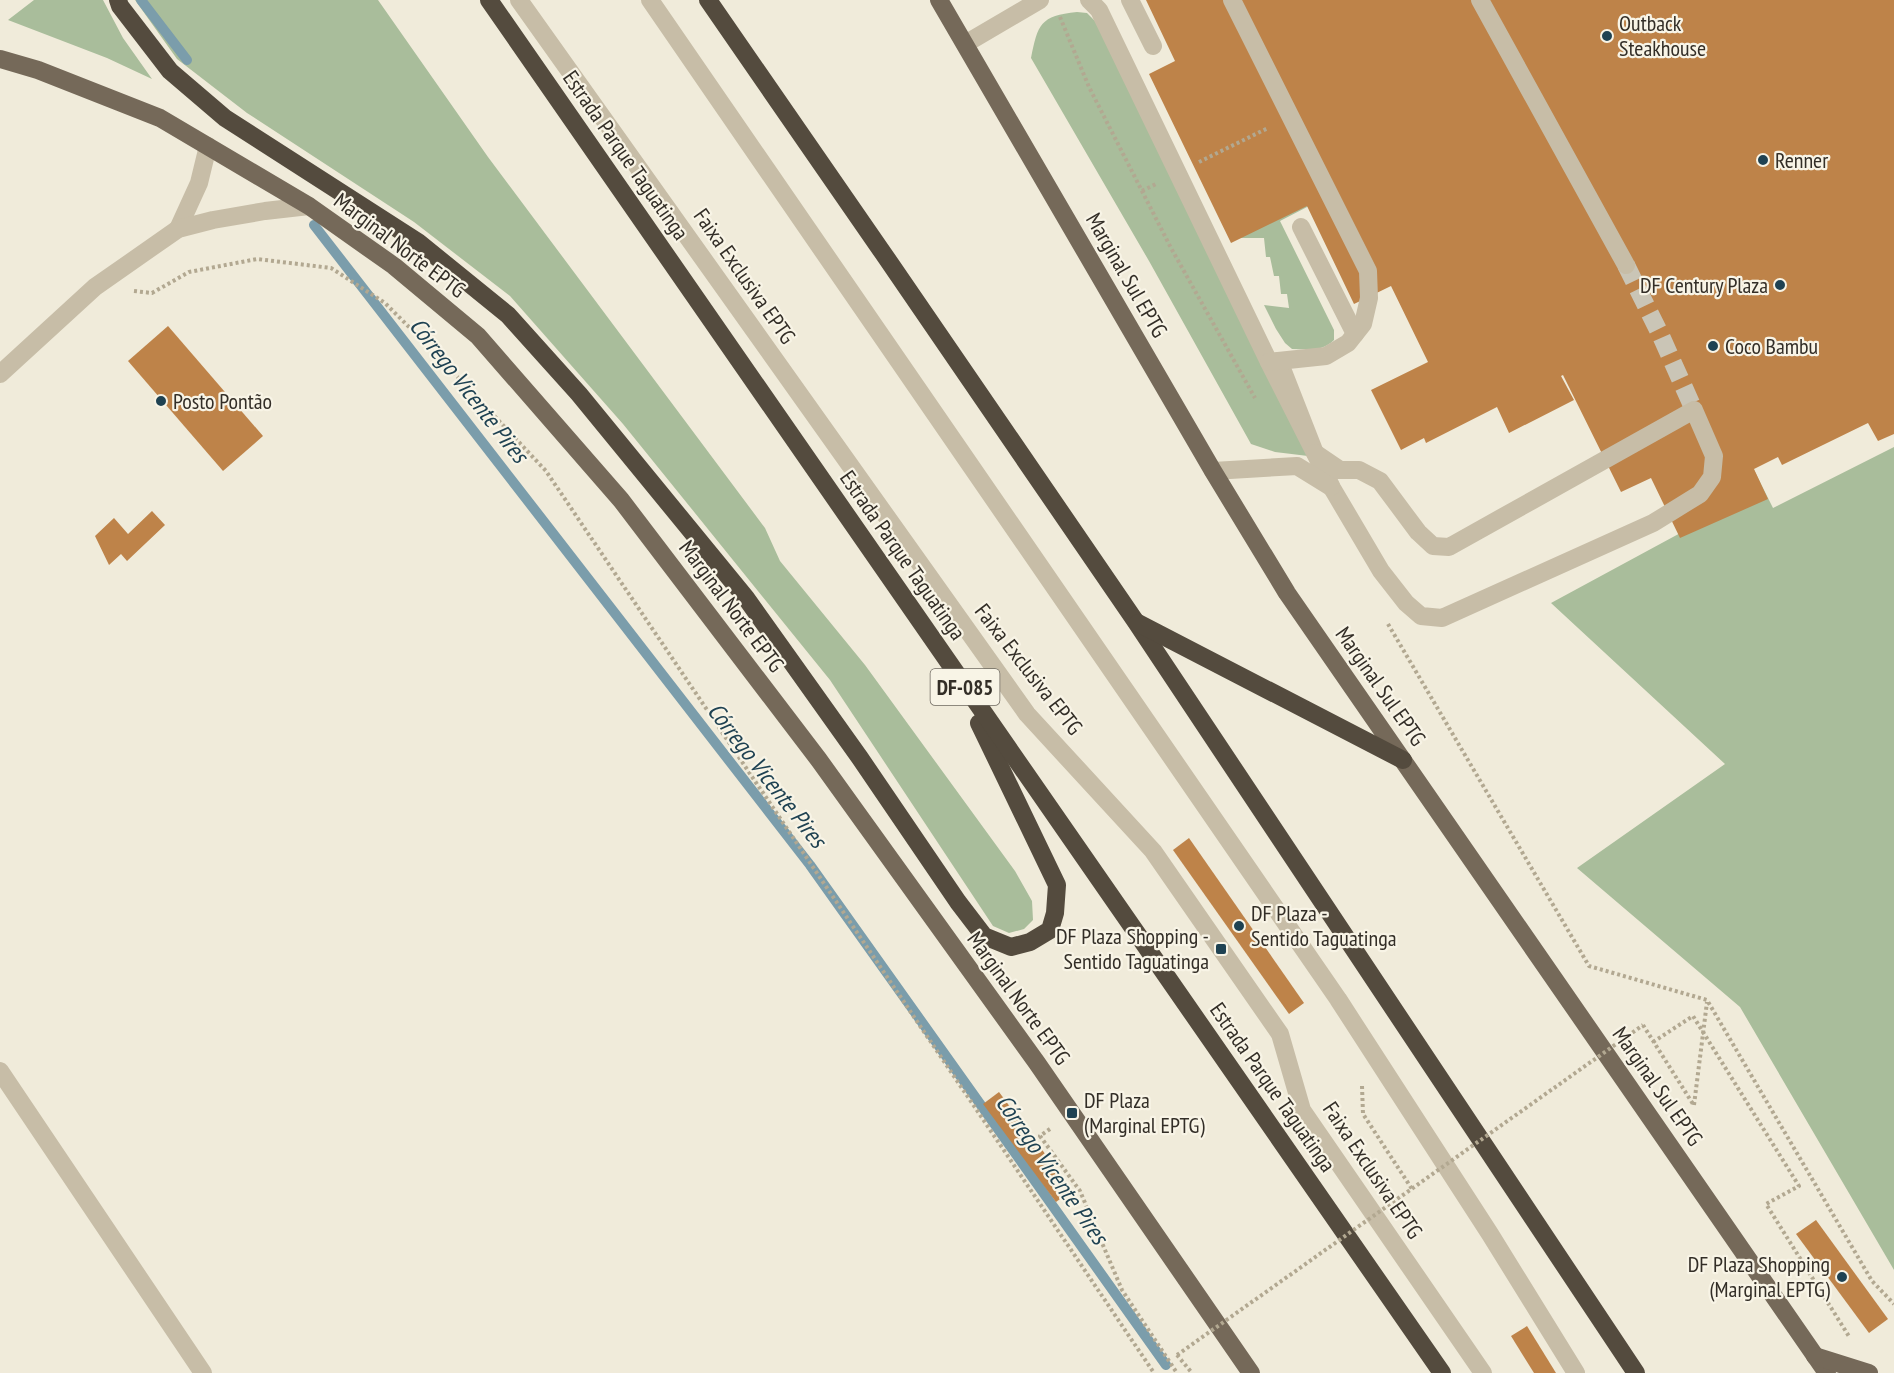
<svg xmlns="http://www.w3.org/2000/svg" width="1894" height="1373" viewBox="0 0 1894 1373" font-family="'PT Sans Narrow',sans-serif">
<style>
.green{fill:#a9bd9b}
.lines{fill:none;stroke-linecap:round;stroke-linejoin:round}
.stream{stroke:#7b9dab;stroke-width:10}
.building{fill:#be8349}
.minor-tunnel{stroke:#cac5b6;stroke-width:18;stroke-dasharray:18 9;stroke-linecap:butt}
.path{stroke:#b2a891;stroke-width:4;stroke-dasharray:3 3;stroke-linecap:butt}
.minor{stroke:#c7bda7;stroke-width:18}
.major{stroke:#756959;stroke-width:18}
.highway{stroke:#544b3e;stroke-width:18}
.path-bridge{stroke:#b2a891;stroke-width:4;stroke-dasharray:3 3;stroke-linecap:butt}
.poi-dot{fill:#1f4252;stroke:#f8f4e6;stroke-width:2}
.labels{text-anchor:middle;dominant-baseline:central;stroke-width:4.5;stroke-linejoin:round;paint-order:stroke}
.shield{fill:#f8f4e6;stroke:#6e6960;stroke-width:1.5}
.shield-label{font-size:21px;font-weight:bold;fill:#332e27}
.poi-label{font-size:22px;fill:#332e27;stroke:#f8f4e6;text-anchor:start}
.street-label{font-size:22px;fill:#332e27;stroke:#f8f4e6}
.water-label{font-size:24px;font-style:italic;fill:#1f4252;stroke:#f8f4e6}
</style>
<rect width="100%" height="100%" fill="#f0ebda"/>
<!-- green -->
<g class="green">
<polygon points="34,0 103,0 123,38 152,79 107,58 8,20"/>
<polygon points="135,0 378,0 488,157 765,528 780,561 865,665 1015,871 1032,901 1033,920 1024,929 1009,933 993,926 830,680 623,424 510,296 414,222 247,113 177,59"/>
<path d="M1077,12l10,1 10,10 211,433 -33,-4 -24,-8 -102,-183 -118,-203c7,-34 9,-42 46,-46z"/>
<path d="M1275,131l34,75 -29,15 54,109v10c-12,12 -26,9 -42,9l-7,-6 -9,-14 -12,-24 25,3 -2,-14h-6l-2,-18h-5l-4,-19h-4l-2,-19h-25z"/>
<polygon points="1894,447 1894,1270 1740,1007 1577,868 1725,764 1551,603 1721,511 1751,464 1773,508"/>
</g>
<g class="lines">
<!-- stream -->
<g class="stream">
<polyline points="141,0 187,60"/>
<polyline points="314,225 810,865 1166,1365"/>
</g>
</g>
<!-- building -->
<g class="building">
<polygon points="1146,0 1894,0 1894,434 1878,441 1868,423 1782,465 1778,457 1754,469 1768,499 1680,538 1651,478 1621,492 1563,375 1561,376 1574,400 1509,433 1497,407 1426,443 1424,438 1401,450 1371,390 1428,362 1391,286 1354,304 1307,206 1231,243 1149,74 1175,61"/>
<polygon points="168,326 263,436 223,471 128,361"/>
<polygon points="152,511 165,525 127,561 121,554 109,565 95,536 114,518 128,534"/>
<polygon points="1189,838 1304,1003 1289,1014 1173,850"/>
<polygon points="999,1092 1072,1190 1056,1202 983,1104"/>
<polygon points="1816,1220 1888,1319 1869,1333 1796,1234"/>
<polygon points="1527,1326 1556,1373 1534,1373 1511,1336"/>
</g>
<g class="lines">
<!-- minor-tunnel -->
<polyline class="minor-tunnel" points="1626,265 1661,336 1694,410"/>
<!-- path -->
<g class="path">
<polyline points="1060,17 1089,87 1171,248 1255,398"/>
<polyline points="1199,162 1268,128"/>
<polyline points="1142,191 1156,184"/>
<polyline points="134,291 152,293 189,272 257,259 331,268 385,303 438,356 546,471 1154,1373"/>
<polyline points="1388,624 1589,966 1707,1000 1872,1281 1894,1304"/>
<polyline points="1643,1025 1693,1104"/>
<polyline points="1653,1042 1693,1016 1799,1186 1766,1204 1850,1338"/>
<polyline points="1362,1086 1363,1114 1412,1189"/>
<polyline points="1694,1105 1707,1002"/>
<polyline points="1050,1129 1040,1136 1080,1191 1122,1290 1177,1373"/>
<polyline points="1177,1355 1192,1373"/>
</g>
<!-- minor -->
<g class="minor">
<polyline points="519,0 1027,714 1153,851 1280,1034 1302,1110 1483,1373"/>
<polyline points="650,0 1338,999 1490,1234 1576,1373"/>
<polyline points="1089,0 1099,10 1269,362 1315,453 1279,361"/>
<polyline points="1130,0 1153,46"/>
<polyline points="1232,0 1368,271 1369,298 1363,324 1348,343 1326,356 1269,362"/>
<polyline points="1480,0 1626,265"/>
<polyline points="965,44 1040,0"/>
<polyline points="1301,227 1355,334"/>
<polyline points="178,229 199,183 208,146"/>
<polyline points="0,374 95,287 178,229 213,220 265,211 309,206"/>
<polygon points="1694,410 1714,456 1712,477 1700,494 1653,523 1442,618 1421,616 1406,603 1381,571 1332,488 1315,453 1340,470 1359,470 1380,481 1418,532 1433,546 1449,547"/>
<polyline points="1213,471 1297,466 1331,487"/>
<polyline points="0,1071 203,1373"/>
</g>
<!-- major -->
<g class="major">
<polyline points="939,0 1213,471 1287,593 1827,1373"/>
<polyline points="0,59 38,70 160,118 309,206 394,266 478,336 621,500 819,760 1037,1063 1251,1373"/>
<polyline points="1815,1356 1869,1373"/>
</g>
<!-- highway -->
<g class="highway">
<polyline points="118,0 120,6 170,71 225,118 418,242 508,315 579,394 746,598 860,758 958,902 984,936 1011,947 1030,942 1050,930 1055,913 1057,885 979,723"/>
<polyline points="489,0 1442,1373"/>
<polyline points="708,0 883,253 1136,622 1636,1373"/>
<polyline points="1138,623 1403,760"/>
</g>
<!-- path-bridge -->
<polyline class="path-bridge" points="1177,1355 1643,1025"/>
</g>
<!-- markers -->
<g class="poi-dot">
<circle cx="1607" cy="36" r="6"/>
<circle cx="1763" cy="160" r="6"/>
<circle cx="1780" cy="285" r="6"/>
<circle cx="1713" cy="346" r="6"/>
<circle cx="161" cy="401" r="6"/>
<circle cx="1239" cy="926" r="6"/>
<rect x="1215" y="943" width="12" height="12" rx="3"/>
<rect x="1066" y="1107" width="12" height="12" rx="3"/>
<circle cx="1842" cy="1277" r="6"/>
</g>
<g class="labels">
<!-- shield labels -->
<rect class="shield" x="930.5" y="669" width="69" height="36" rx="4.5"/>
<g class="shield-label">
<text x="965" y="687">DF-085</text>
</g>
<!-- poi labels -->
<g class="poi-label">
<text x="1619" y="23">Outback<tspan x="1619" dy="25">Steakhouse</tspan></text>
<text x="1775" y="160">Renner</text>
<text x="1768" y="285" text-anchor="end">DF Century Plaza</text>
<text x="1725" y="346">Coco Bambu</text>
<text x="173" y="401">Posto Pontão</text>
<text x="1251" y="913">DF Plaza -<tspan x="1251" dy="25">Sentido Taguatinga</tspan></text>
<text x="1209" y="936" text-anchor="end">DF Plaza Shopping -<tspan x="1209" dy="25">Sentido Taguatinga</tspan></text>
<text x="1084" y="1100">DF Plaza<tspan x="1084" dy="25">(Marginal EPTG)</tspan></text>
<text x="1830" y="1264" text-anchor="end">DF Plaza Shopping<tspan x="1830" dy="25">(Marginal EPTG)</tspan></text>
</g>
<!-- street labels -->
<g class="street-label">
<text transform="translate(626 155) rotate(55)">Estrada Parque Taguatinga</text>
<text transform="translate(400 245) rotate(37)">Marginal Norte EPTG</text>
<text transform="translate(1127 275) rotate(60)">Marginal Sul EPTG</text>
<text transform="translate(745 276) rotate(55)">Faixa Exclusiva EPTG</text>
<text transform="translate(903 555) rotate(55)">Estrada Parque Taguatinga</text>
<text transform="translate(732 606) rotate(53)">Marginal Norte EPTG</text>
<text transform="translate(1029 669) rotate(52)">Faixa Exclusiva EPTG</text>
<text transform="translate(1381 686) rotate(55)">Marginal Sul EPTG</text>
<text transform="translate(1019 998) rotate(54)">Marginal Norte EPTG</text>
<text transform="translate(1658 1086) rotate(55)">Marginal Sul EPTG</text>
<text transform="translate(1273 1087) rotate(55)">Estrada Parque Taguatinga</text>
<text transform="translate(1373 1170) rotate(56)">Faixa Exclusiva EPTG</text>
</g>
<!-- water labels -->
<g class="water-label">
<text transform="translate(469 390) rotate(52)">Córrego Vicente Pires</text>
<text transform="translate(767 775) rotate(52)">Córrego Vicente Pires</text>
<text transform="translate(1052 1169) rotate(55)">Córrego Vicente Pires</text>
</g>
</g>
</svg>
